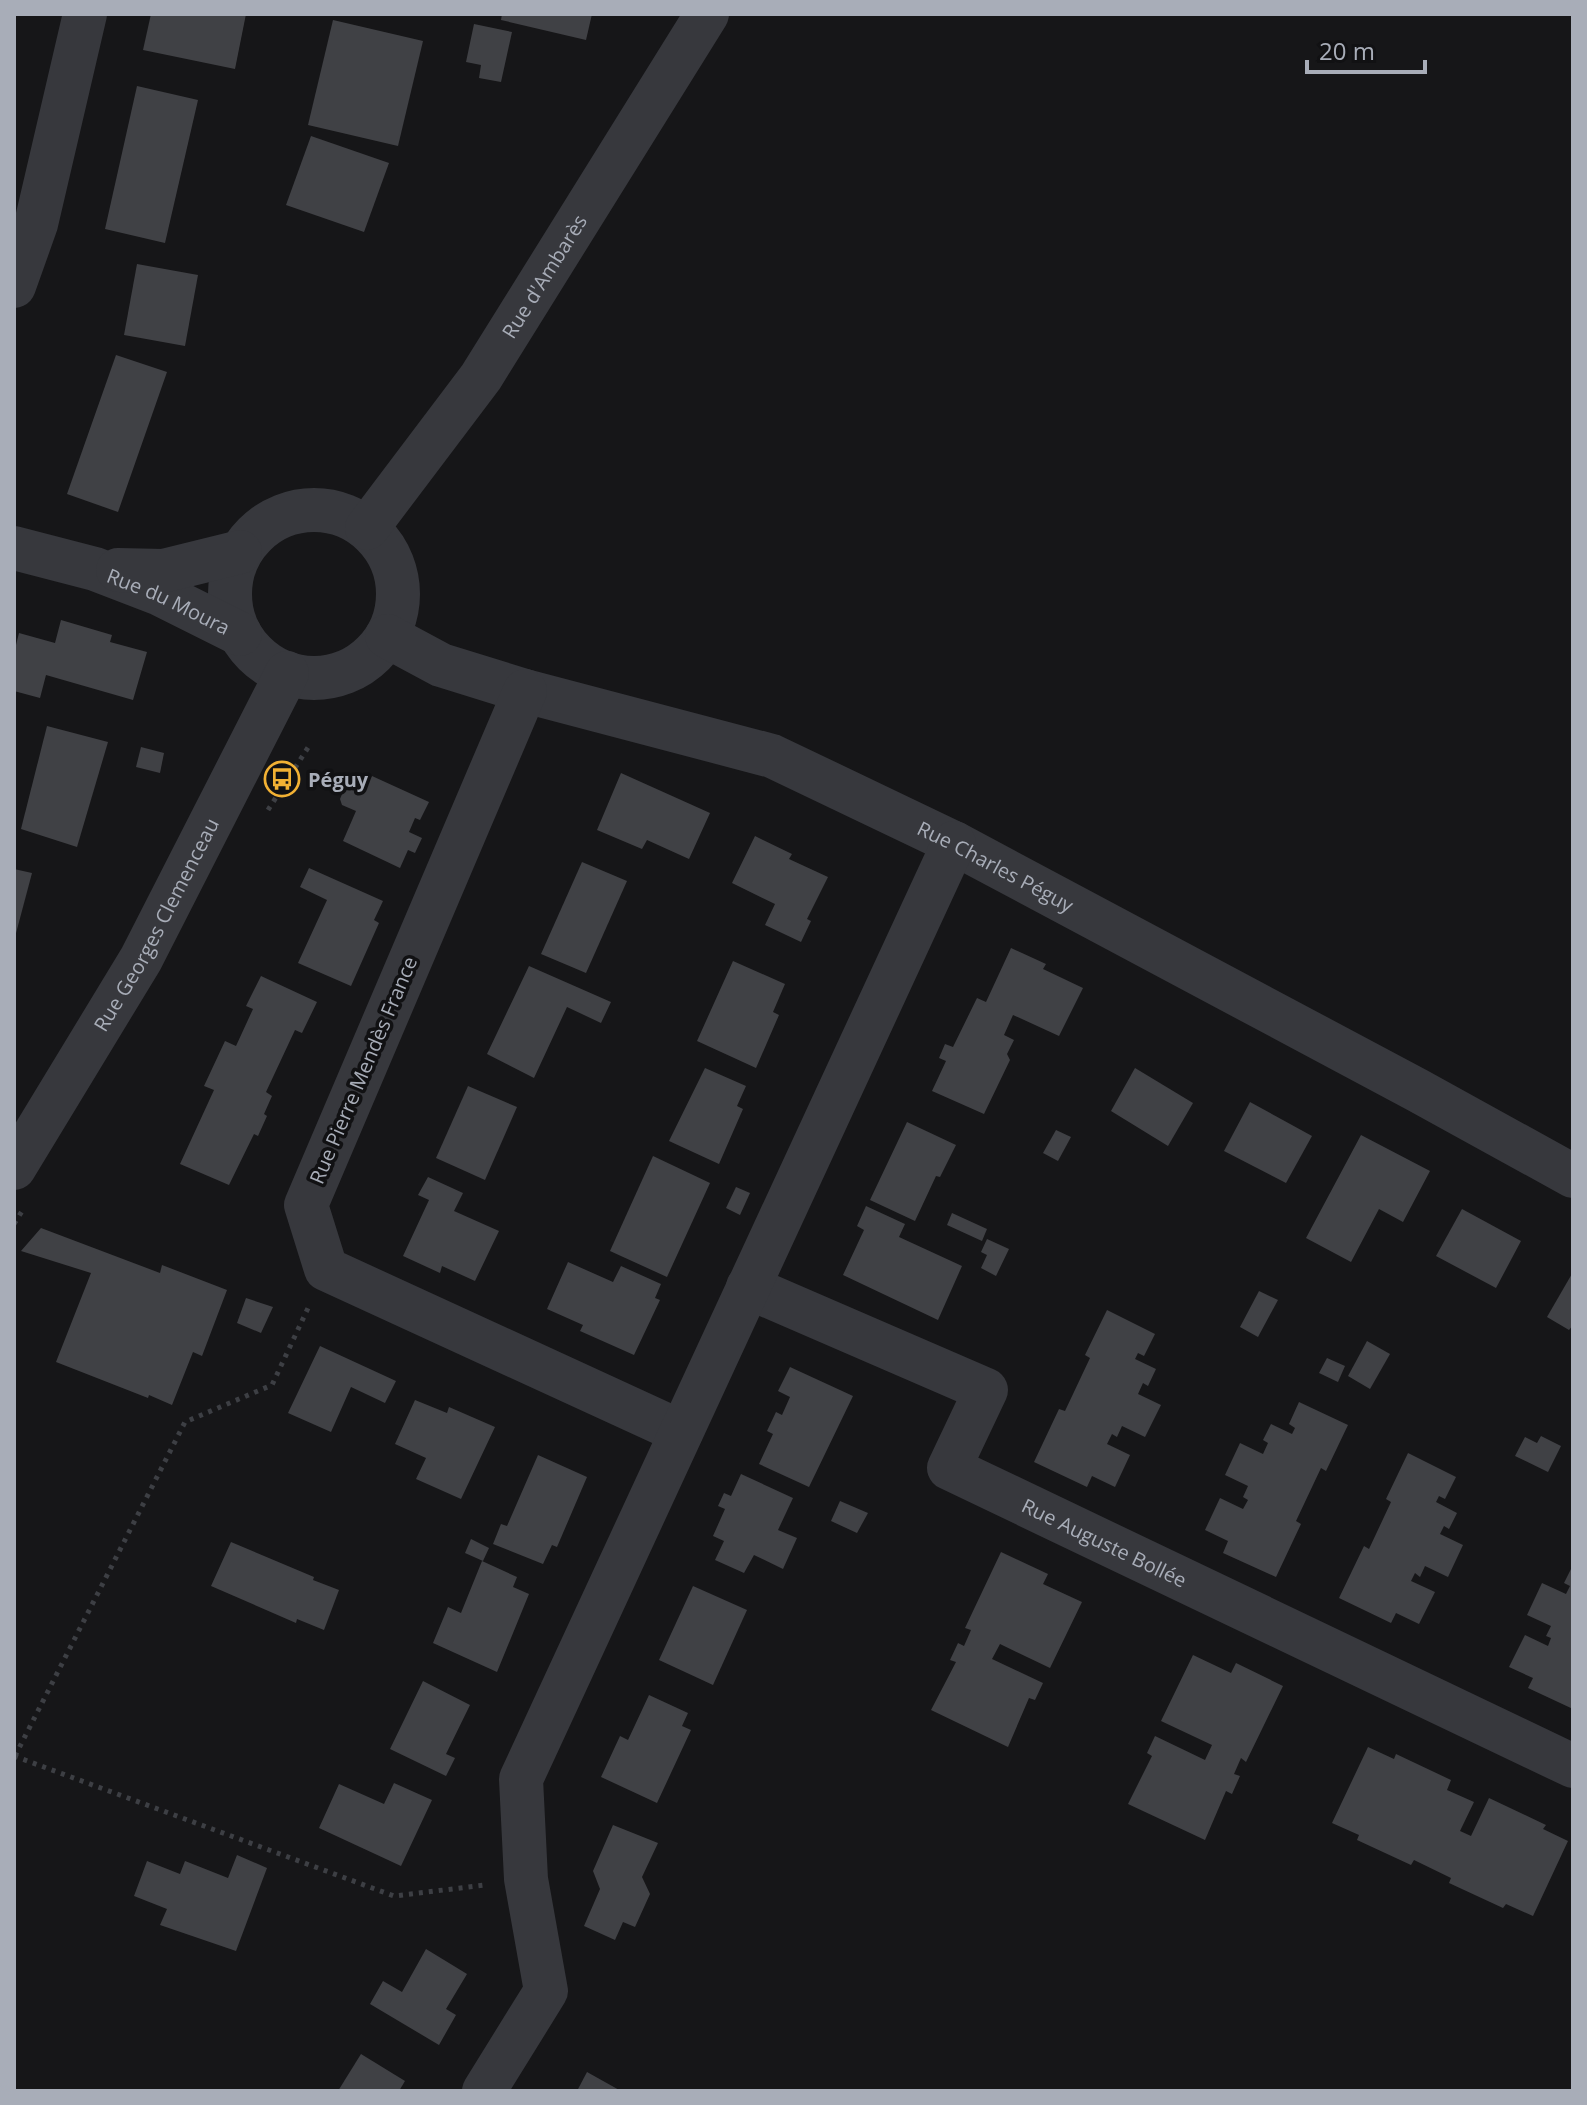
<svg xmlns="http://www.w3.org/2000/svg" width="1587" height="2105" viewBox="0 0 1587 2105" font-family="'Open Sans',sans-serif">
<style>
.building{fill:#404145}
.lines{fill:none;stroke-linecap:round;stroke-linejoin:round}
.path{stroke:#3d3f44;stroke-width:5;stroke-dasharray:4 6;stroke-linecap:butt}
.minor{stroke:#37383d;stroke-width:44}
.labels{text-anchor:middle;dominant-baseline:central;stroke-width:7;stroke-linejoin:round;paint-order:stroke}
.street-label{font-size:20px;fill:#a8adb8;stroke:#111113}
.poi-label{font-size:20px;font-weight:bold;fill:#a8adb8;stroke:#111113;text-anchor:start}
</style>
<rect width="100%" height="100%" fill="#161618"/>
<!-- building -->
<g class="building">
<polygon points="151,14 246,14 235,69 143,50"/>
<polygon points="502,14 592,14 586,40 501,20"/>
<polygon points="333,20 423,41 398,146 308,125"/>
<polygon points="474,24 512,32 501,82 479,78 481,65 466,62"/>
<polygon points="137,86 198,100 165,243 105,229"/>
<polygon points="311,136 389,163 364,232 286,205"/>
<polygon points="137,264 198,275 185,346 124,335"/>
<polygon points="116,355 167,372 118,512 67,494"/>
<polygon points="61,620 112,635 110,642 147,652 133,700 46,675 40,698 14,691 14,653 19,633 55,643"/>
<polygon points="47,726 108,742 77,847 21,829"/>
<polygon points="141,747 164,753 160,773 136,767"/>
<polygon points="357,773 370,779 372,776 429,802 420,820 415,818 409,832 422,838 415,853 408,850 400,868 343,841 356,811 342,805 340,799 350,775"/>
<polygon points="621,773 710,813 689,859 647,840 642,849 597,830"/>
<polygon points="755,836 792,854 789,859 828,877 807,919 811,921 801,942 765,925 775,904 732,883"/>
<polygon points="582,862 627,881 586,973 541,954"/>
<polygon points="309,868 383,901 374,920 379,923 351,986 298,963 327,900 300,887"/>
<polygon points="14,869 32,873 15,937 14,937"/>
<polygon points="1011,948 1046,964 1043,969 1083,988 1059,1036 1013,1015 1004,1035 1014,1040 1007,1054 1010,1060 984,1114 932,1091 946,1061 939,1058 945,1044 953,1047 977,998 986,1002"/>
<polygon points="733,961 785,984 773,1012 779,1015 756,1068 697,1041"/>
<polygon points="529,966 611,1002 601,1023 567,1007 534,1078 487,1054"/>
<polygon points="261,976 317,1002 302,1033 295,1030 266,1092 272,1096 264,1114 267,1116 258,1136 254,1134 229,1185 180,1164 214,1090 204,1086 225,1041 236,1046 253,1009 246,1006"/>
<polygon points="705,1068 746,1086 737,1106 743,1109 719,1164 669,1141"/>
<polygon points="1135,1068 1193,1103 1168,1146 1111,1111"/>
<polygon points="468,1086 517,1107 485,1180 436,1158"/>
<polygon points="1250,1102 1312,1136 1286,1183 1224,1151"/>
<polygon points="907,1122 956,1145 940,1177 936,1176 915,1221 870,1200"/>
<polygon points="1056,1130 1071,1137 1058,1161 1043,1153"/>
<polygon points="1361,1135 1430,1171 1403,1222 1379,1209 1351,1262 1306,1238"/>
<polygon points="653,1156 710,1183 667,1277 610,1251"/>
<polygon points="428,1177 463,1193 454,1211 499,1231 475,1281 442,1266 440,1273 403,1256 429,1200 418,1195"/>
<polygon points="736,1187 750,1193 740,1215 726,1208"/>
<polygon points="866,1206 905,1224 899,1237 962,1266 938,1320 843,1275 864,1230 857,1226"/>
<polygon points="1462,1209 1521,1241 1496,1288 1436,1256"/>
<polygon points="952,1213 987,1229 982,1241 947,1225"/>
<polygon points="41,1228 160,1273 162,1265 227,1290 202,1356 193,1352 172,1405 149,1395 148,1398 56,1362 91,1273 21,1251"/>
<polygon points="987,1239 1009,1249 996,1276 981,1268 987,1255 981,1252"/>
<polygon points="568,1262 613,1282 621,1266 661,1284 655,1298 660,1300 634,1355 580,1331 583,1325 547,1309"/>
<polygon points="1573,1272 1573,1325 1569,1330 1547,1317"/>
<polygon points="1259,1291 1278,1300 1258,1337 1240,1327"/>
<polygon points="246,1298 273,1307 261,1333 237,1323"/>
<polygon points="1107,1310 1155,1334 1144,1356 1138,1353 1135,1359 1156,1369 1148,1386 1143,1383 1138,1394 1161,1405 1145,1437 1122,1426 1117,1437 1112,1434 1107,1444 1130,1455 1115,1487 1092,1476 1087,1487 1034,1462 1059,1409 1065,1411 1090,1358 1085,1355"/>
<polygon points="1367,1341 1390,1354 1370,1389 1348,1376"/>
<polygon points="320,1346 396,1381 385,1403 351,1387 331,1432 288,1413"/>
<polygon points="1327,1358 1345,1366 1338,1382 1319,1373"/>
<polygon points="790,1367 853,1396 809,1487 759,1464 773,1434 767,1431 776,1412 782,1415 790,1397 778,1391"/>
<polygon points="415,1400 447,1413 449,1407 495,1427 461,1499 416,1479 426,1458 395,1444"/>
<polygon points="1299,1402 1348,1425 1326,1471 1321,1468 1296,1521 1301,1524 1276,1577 1223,1553 1228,1541 1205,1530 1220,1498 1243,1509 1248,1500 1243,1497 1248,1486 1225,1475 1240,1443 1263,1454 1268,1443 1263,1440 1271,1424 1292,1434 1295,1428 1289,1424"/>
<polygon points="1541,1436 1561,1446 1548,1472 1515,1456 1525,1437 1537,1443"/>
<polygon points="1408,1453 1456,1477 1445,1499 1439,1496 1436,1502 1457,1513 1449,1529 1444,1526 1440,1534 1463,1545 1448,1577 1425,1566 1420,1577 1415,1573 1411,1581 1435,1592 1419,1624 1396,1613 1391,1623 1339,1598 1364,1546 1369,1549 1391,1502 1386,1499"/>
<polygon points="538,1455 587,1477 557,1547 552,1545 543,1564 493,1544 501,1524 507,1526"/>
<polygon points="741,1474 793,1498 778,1530 797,1538 783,1569 754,1555 744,1573 715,1560 724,1541 713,1536 725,1509 718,1506 724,1493 731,1496"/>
<polygon points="840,1501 868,1513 857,1533 831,1521"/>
<polygon points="471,1539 489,1548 483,1561 465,1553"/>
<polygon points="231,1542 314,1577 313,1580 339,1590 324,1630 297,1619 296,1623 211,1586"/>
<polygon points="1001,1552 1048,1574 1043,1584 1082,1602 1050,1668 1000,1644 992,1659 1043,1683 1035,1700 1029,1698 1008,1747 931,1710 956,1662 950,1660 958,1643 964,1646 971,1630 965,1628"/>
<polygon points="482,1561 517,1577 513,1587 529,1594 497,1672 433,1643 448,1607 461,1613"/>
<polygon points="1573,1565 1573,1709 1528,1688 1533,1678 1509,1667 1525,1635 1548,1646 1551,1638 1546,1636 1551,1626 1527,1615 1542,1583 1566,1594 1570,1586 1564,1583"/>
<polygon points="693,1586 747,1610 713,1685 659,1660"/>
<polygon points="1193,1655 1231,1673 1236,1663 1283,1686 1246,1762 1241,1758 1234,1774 1240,1776 1232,1794 1226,1791 1205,1840 1128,1804 1152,1756 1147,1753 1155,1736 1205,1760 1212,1745 1161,1721"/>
<polygon points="423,1681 470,1705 446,1754 455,1758 446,1776 390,1749"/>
<polygon points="649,1695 688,1713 682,1726 691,1730 657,1803 601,1777 620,1736 628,1740"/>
<polygon points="1368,1747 1394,1759 1396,1754 1451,1780 1447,1790 1474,1802 1460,1831 1471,1836 1489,1798 1546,1825 1543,1829 1568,1841 1533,1916 1506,1904 1503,1908 1449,1883 1451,1878 1414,1860 1411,1865 1357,1840 1359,1835 1332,1823"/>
<polygon points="394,1783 432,1800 401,1866 319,1828 339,1784 384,1804"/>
<polygon points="613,1825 658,1843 642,1877 650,1894 635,1927 623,1922 615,1940 584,1926 600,1889 593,1871"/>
<polygon points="237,1855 267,1868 236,1951 160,1925 167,1909 134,1896 147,1861 180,1874 185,1861 228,1878"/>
<polygon points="426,1949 467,1974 446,2009 456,2015 439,2045 370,2004 383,1981 402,1992"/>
<polygon points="361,2054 405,2081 399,2091 338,2091"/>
<polygon points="587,2072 621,2091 577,2091"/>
</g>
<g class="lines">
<!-- path -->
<g class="path">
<polyline points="268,810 309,746"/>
<polyline points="14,1224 24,1208"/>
<polyline points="14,1756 394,1896 485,1885"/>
<polyline points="15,1756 185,1422 272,1385 309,1306"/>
</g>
<!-- minor -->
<g class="minor">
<polyline points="14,286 36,224 85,14"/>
<circle cx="314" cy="594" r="84"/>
<path id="s1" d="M367,528l114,-151 226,-363"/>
<path id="s2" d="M14,548l81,21 65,25 80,40"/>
<polyline points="118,570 163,571 240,552"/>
<path id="s3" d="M387,636l54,29 84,26 247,65 182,87 463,247 156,86"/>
<polyline points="525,691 306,1205 326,1269 681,1432"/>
<path id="s4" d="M14,1168l127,-209 146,-286"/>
<path id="s5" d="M748,1287l238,103 -37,78 624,298"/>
<polyline points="484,2091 546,1991 526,1879 521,1779 954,843"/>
</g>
</g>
<!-- icons -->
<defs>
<g id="bus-ring" transform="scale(1.8)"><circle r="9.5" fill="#111113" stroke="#f2b134" stroke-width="1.5"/><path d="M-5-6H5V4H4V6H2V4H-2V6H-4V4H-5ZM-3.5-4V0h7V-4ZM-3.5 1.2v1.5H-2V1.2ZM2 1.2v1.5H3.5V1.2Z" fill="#f2b134"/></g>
</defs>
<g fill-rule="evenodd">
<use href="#bus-ring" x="282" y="779"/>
</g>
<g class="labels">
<!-- street labels -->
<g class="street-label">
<text stroke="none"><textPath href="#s1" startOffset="308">Rue d'Ambarès</textPath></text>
<text stroke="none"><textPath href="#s2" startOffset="164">Rue du Moura</textPath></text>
<text stroke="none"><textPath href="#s3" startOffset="654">Rue Charles Péguy</textPath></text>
<text stroke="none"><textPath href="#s4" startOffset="282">Rue Georges Clemenceau</textPath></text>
<text transform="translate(363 1070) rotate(-67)">Rue Pierre Mendès France</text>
<text stroke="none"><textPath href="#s5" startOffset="518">Rue Auguste Bollée</textPath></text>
</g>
<!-- poi labels -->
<g class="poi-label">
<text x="308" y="779">Péguy</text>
</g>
</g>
<!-- border -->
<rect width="1587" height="2105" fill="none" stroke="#a8adb8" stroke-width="32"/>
<!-- scale -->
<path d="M1307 60v12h118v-12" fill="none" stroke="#a8adb8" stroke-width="4"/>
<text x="1319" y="60" font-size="24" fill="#a8adb8" stroke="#111113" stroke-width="6" paint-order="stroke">20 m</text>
</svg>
